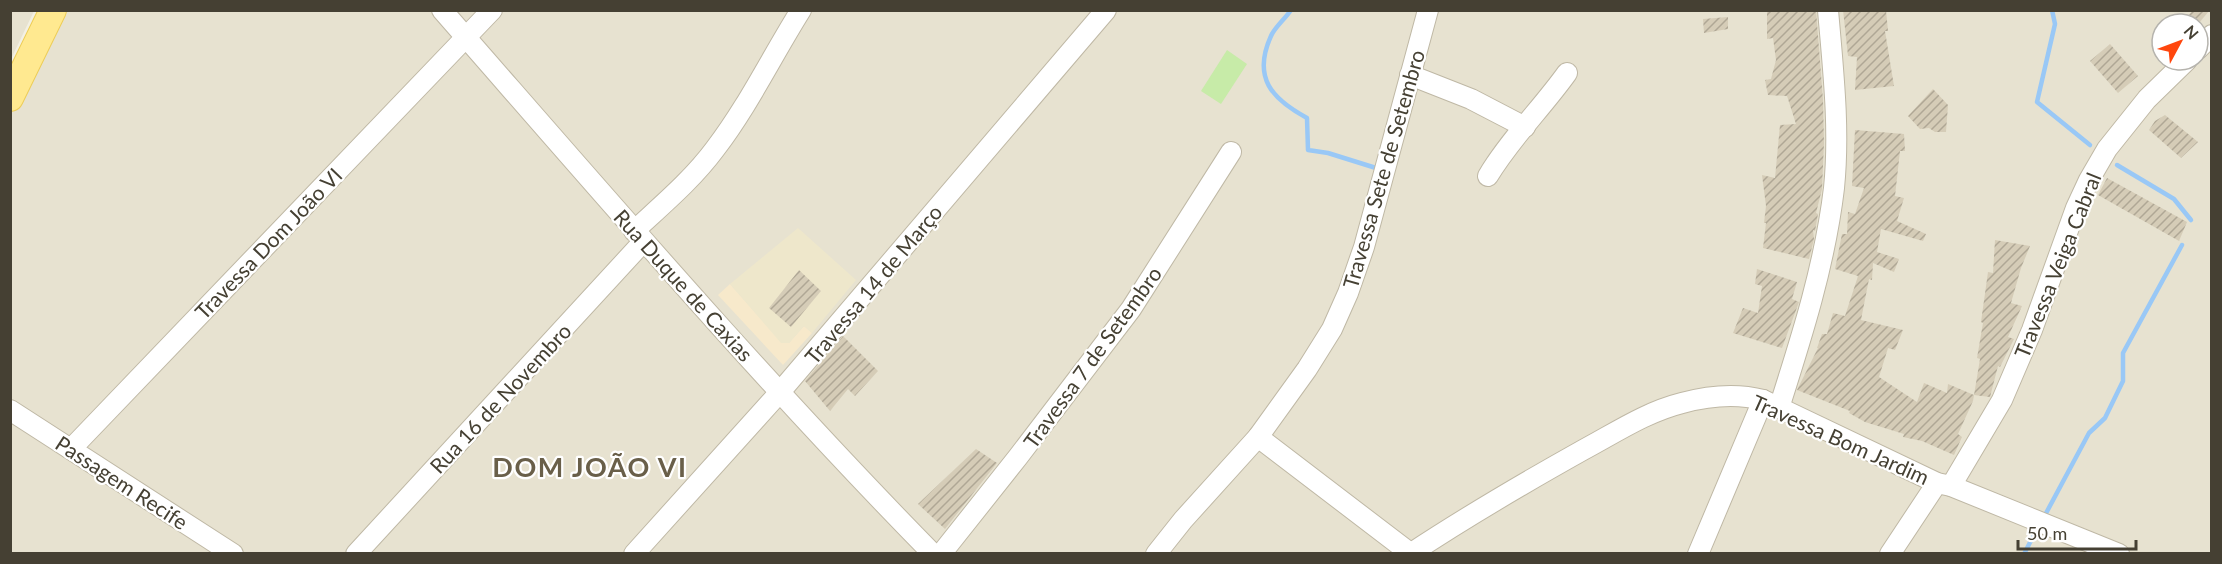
<svg xmlns="http://www.w3.org/2000/svg" width="2222" height="564" viewBox="0 0 2222 564" font-family="Lato,sans-serif">
<style>
.residential{fill:#e7e2d0;fill-rule:evenodd}
.commercial{fill:#f7e9cb}
.education{fill:#eee7cb}
.garden{fill:#c7eba8}
.lines{fill:none;stroke-linecap:round;stroke-linejoin:round}
.stream{stroke:#99c8f6;stroke-width:4.5}
.building{fill:url(#building-hatch)}
.minor-casing{stroke:#bfb8a5;stroke-width:22}
.major-casing{stroke:#edcd57;stroke-width:28}
.minor{stroke:#fff;stroke-width:20}
.major{stroke:#ffe990;stroke-width:26}
.labels{text-anchor:middle;dominant-baseline:central;stroke-width:4.5;stroke-linejoin:round;paint-order:stroke}
.street-label{font-size:21px;fill:#454033;stroke:#fff}
.district-label{font-size:27px;font-weight:bold;letter-spacing:1.5px;fill:#695f49;stroke:#fff}
</style>
<defs>
<pattern id="building-hatch" width="6" height="6" patternUnits="userSpaceOnUse" patternTransform="scale(1.5)"><rect width="6" height="6" fill="#d5ccb7"/><path d="M-1 1l2-2M0 6l6-6M5 7l2-2" fill="none" stroke="#afa795"/></pattern>
</defs>
<rect width="100%" height="100%" fill="#f3f0e3"/>
<!-- residential -->
<g class="residential">
<polygon points="11,10 34,11 11,59 10,11"/>
<path d="M54,10l2157,1v542h-2200l-1,-453zM2162,24h36v36h-36z"/>
</g>
<!-- commercial -->
<polygon class="commercial" points="730,284 782,343 789,343 804,326 812,333 783,365 718,295"/>
<!-- education -->
<polygon class="education" points="798,228 856,280 812,333 804,326 789,343 781,343 730,284"/>
<!-- garden -->
<polygon class="garden" points="1227,50 1247,64 1221,104 1201,91"/>
<g class="lines">
<!-- stream -->
<g class="stream">
<path d="M1291,10c-6,9 -16,17 -20,26 -19,42 1,63 36,82l1,32 20,3 48,15"/>
<polyline points="2052,10 2055,24 2037,102 2090,145"/>
<polyline points="2117,165 2174,199 2191,220"/>
<polyline points="2044,517 2089,433 2105,418 2123,381 2123,353 2182,245"/>
<polyline points="2024,554 2038,527"/>
</g>
</g>
<!-- building -->
<g class="building">
<polygon points="1767,10 1816,10 1823,100 1824,143 1822,189 1816,213 1818,214 1815,231 1813,230 1814,239 1809,259 1763,248 1766,223 1764,223 1766,206 1762,175 1775,178 1780,125 1796,124 1787,96 1768,95 1765,80 1771,79 1776,60 1773,38 1767,39"/>
<polygon points="1843,10 1886,10 1888,31 1885,31 1894,86 1855,90 1857,57 1848,56"/>
<polygon points="2193,10 2210,10 2198,24 2181,24"/>
<polygon points="1728,17 1728,29 1704,33 1703,19"/>
<polygon points="2110,44 2138,76 2118,93 2090,61"/>
<polygon points="1933,89 1948,105 1946,132 1935,132 1929,128 1920,129 1908,116"/>
<polygon points="2165,115 2198,142 2181,158 2149,130 2155,121"/>
<polygon points="1855,130 1904,134 1905,151 1900,151 1895,196 1904,198 1897,221 1926,234 1923,241 1881,229 1877,252 1899,259 1894,272 1873,263 1872,280 1869,279 1861,320 1903,330 1895,350 1888,348 1879,377 1917,402 1924,383 1947,393 1948,384 1974,395 1973,401 1958,434 1962,437 1954,455 1922,441 1903,437 1904,434 1865,422 1849,413 1850,411 1797,390 1818,348 1817,348 1822,334 1827,334 1833,313 1845,316 1858,276 1835,269 1842,234 1847,234 1848,212 1855,214 1864,188 1852,186"/>
<polygon points="2107,178 2187,222 2179,241 2098,195"/>
<polygon points="1995,240 2030,246 2021,268 2011,303 2022,306 2008,337 2014,339 2000,367 1998,366 1990,397 1974,395 1980,359 1977,358 1983,323 1981,322 1988,272 1993,273"/>
<polygon points="1757,269 1797,282 1792,299 1799,302 1782,348 1733,333 1743,308 1758,313 1762,286 1755,284"/>
<polygon points="799,270 821,291 791,327 769,308"/>
<polygon points="843,336 878,371 855,396 848,389 830,411 805,381"/>
<polygon points="976,449 997,463 945,529 918,504"/>
</g>
<g class="lines">
<!-- minor casing -->
<g class="minor-casing">
<g id="minor">
<path d="M442,10c161,184 320,370 491,544"/>
<polyline points="2198,49 2212,35"/>
<polyline points="1410,75 1471,99 1525,127"/>
<path d="M1488,176c22,-37 54,-68 79,-103"/>
<path d="M634,231c28,-26 58,-51 81,-82 33,-43 57,-93 86,-139"/>
<path d="M1779,408c23,-72 46,-144 55,-220 6,-59 -1,-119 -6,-178"/>
<polyline points="10,410 233,554"/>
<polyline points="1258,437 1410,553"/>
<polyline points="71,449 492,10"/>
<polyline points="1951,486 2002,400 2032,330 2076,208 2089,180 2107,149 2147,99 2187,60"/>
<polyline points="356,554 643,242"/>
<polyline points="634,554 780,392 1106,10"/>
<polyline points="941,554 1018,457 1131,309 1231,152"/>
<polyline points="1156,554 1183,520 1258,437 1307,369 1332,329 1348,293 1364,247 1428,10"/>
<path d="M1410,554c56,-37 114,-71 173,-104 32,-17 63,-38 99,-47 26,-7 54,-10 81,-3l174,83 14,3 168,68"/>
<polyline points="1698,554 1763,400"/>
<polyline points="1890,554 1937,483"/>
</g>
</g>
<!-- major casing -->
<g class="major-casing">
<polyline id="major" points="10,98 53,10"/>
</g>
<!-- minor -->
<use href="#minor" class="minor"/>
<!-- major -->
<use href="#major" class="major"/>
</g>
<g class="labels">
<!-- street labels -->
<g class="street-label">
<text transform="translate(1383 169) rotate(-74)">Travessa Sete de Setembro</text>
<text transform="translate(268 243) rotate(-46)">Travessa Dom João VI</text>
<text transform="translate(2057 265) rotate(-68)">Travessa Veiga Cabral</text>
<text transform="translate(873 284) rotate(-50)">Travessa 14 de Março</text>
<text transform="translate(684 285) rotate(48)">Rua Duque de Caxias</text>
<text transform="translate(1092 357) rotate(-54)">Travessa 7 de Setembro</text>
<text transform="translate(500 398) rotate(-47)">Rua 16 de Novembro</text>
<text transform="translate(1841 439) rotate(24)">Travessa Bom Jardim</text>
<text transform="translate(122 482) rotate(33)">Passagem Recife</text>
</g>
<!-- district labels -->
<g class="district-label">
<text x="590" y="466">DOM JOÃO VI</text>
</g>
</g>
<!-- border -->
<rect width="2222" height="564" fill="none" stroke="#454033" stroke-width="24"/>
<!-- north arrow -->
<g transform="translate(2180 42) rotate(49)"><circle r="28" fill="#ffffff" stroke="#b5b3ad" stroke-width="1.5"/>
<path d="M0-4.5L10 22L0 15L-10 22Z" fill="#ff470e"/>
<text y="-9" font-size="16" font-weight="bold" text-anchor="middle" fill="#454033">N</text>
</g>
<!-- scale -->
<path d="M2018 540v9h118v-9" fill="none" stroke="#454033" stroke-width="3"/>
<text x="2027" y="540" font-size="18" fill="#454033" stroke="#ffffff" stroke-width="4.5" paint-order="stroke">50 m</text>
</svg>
